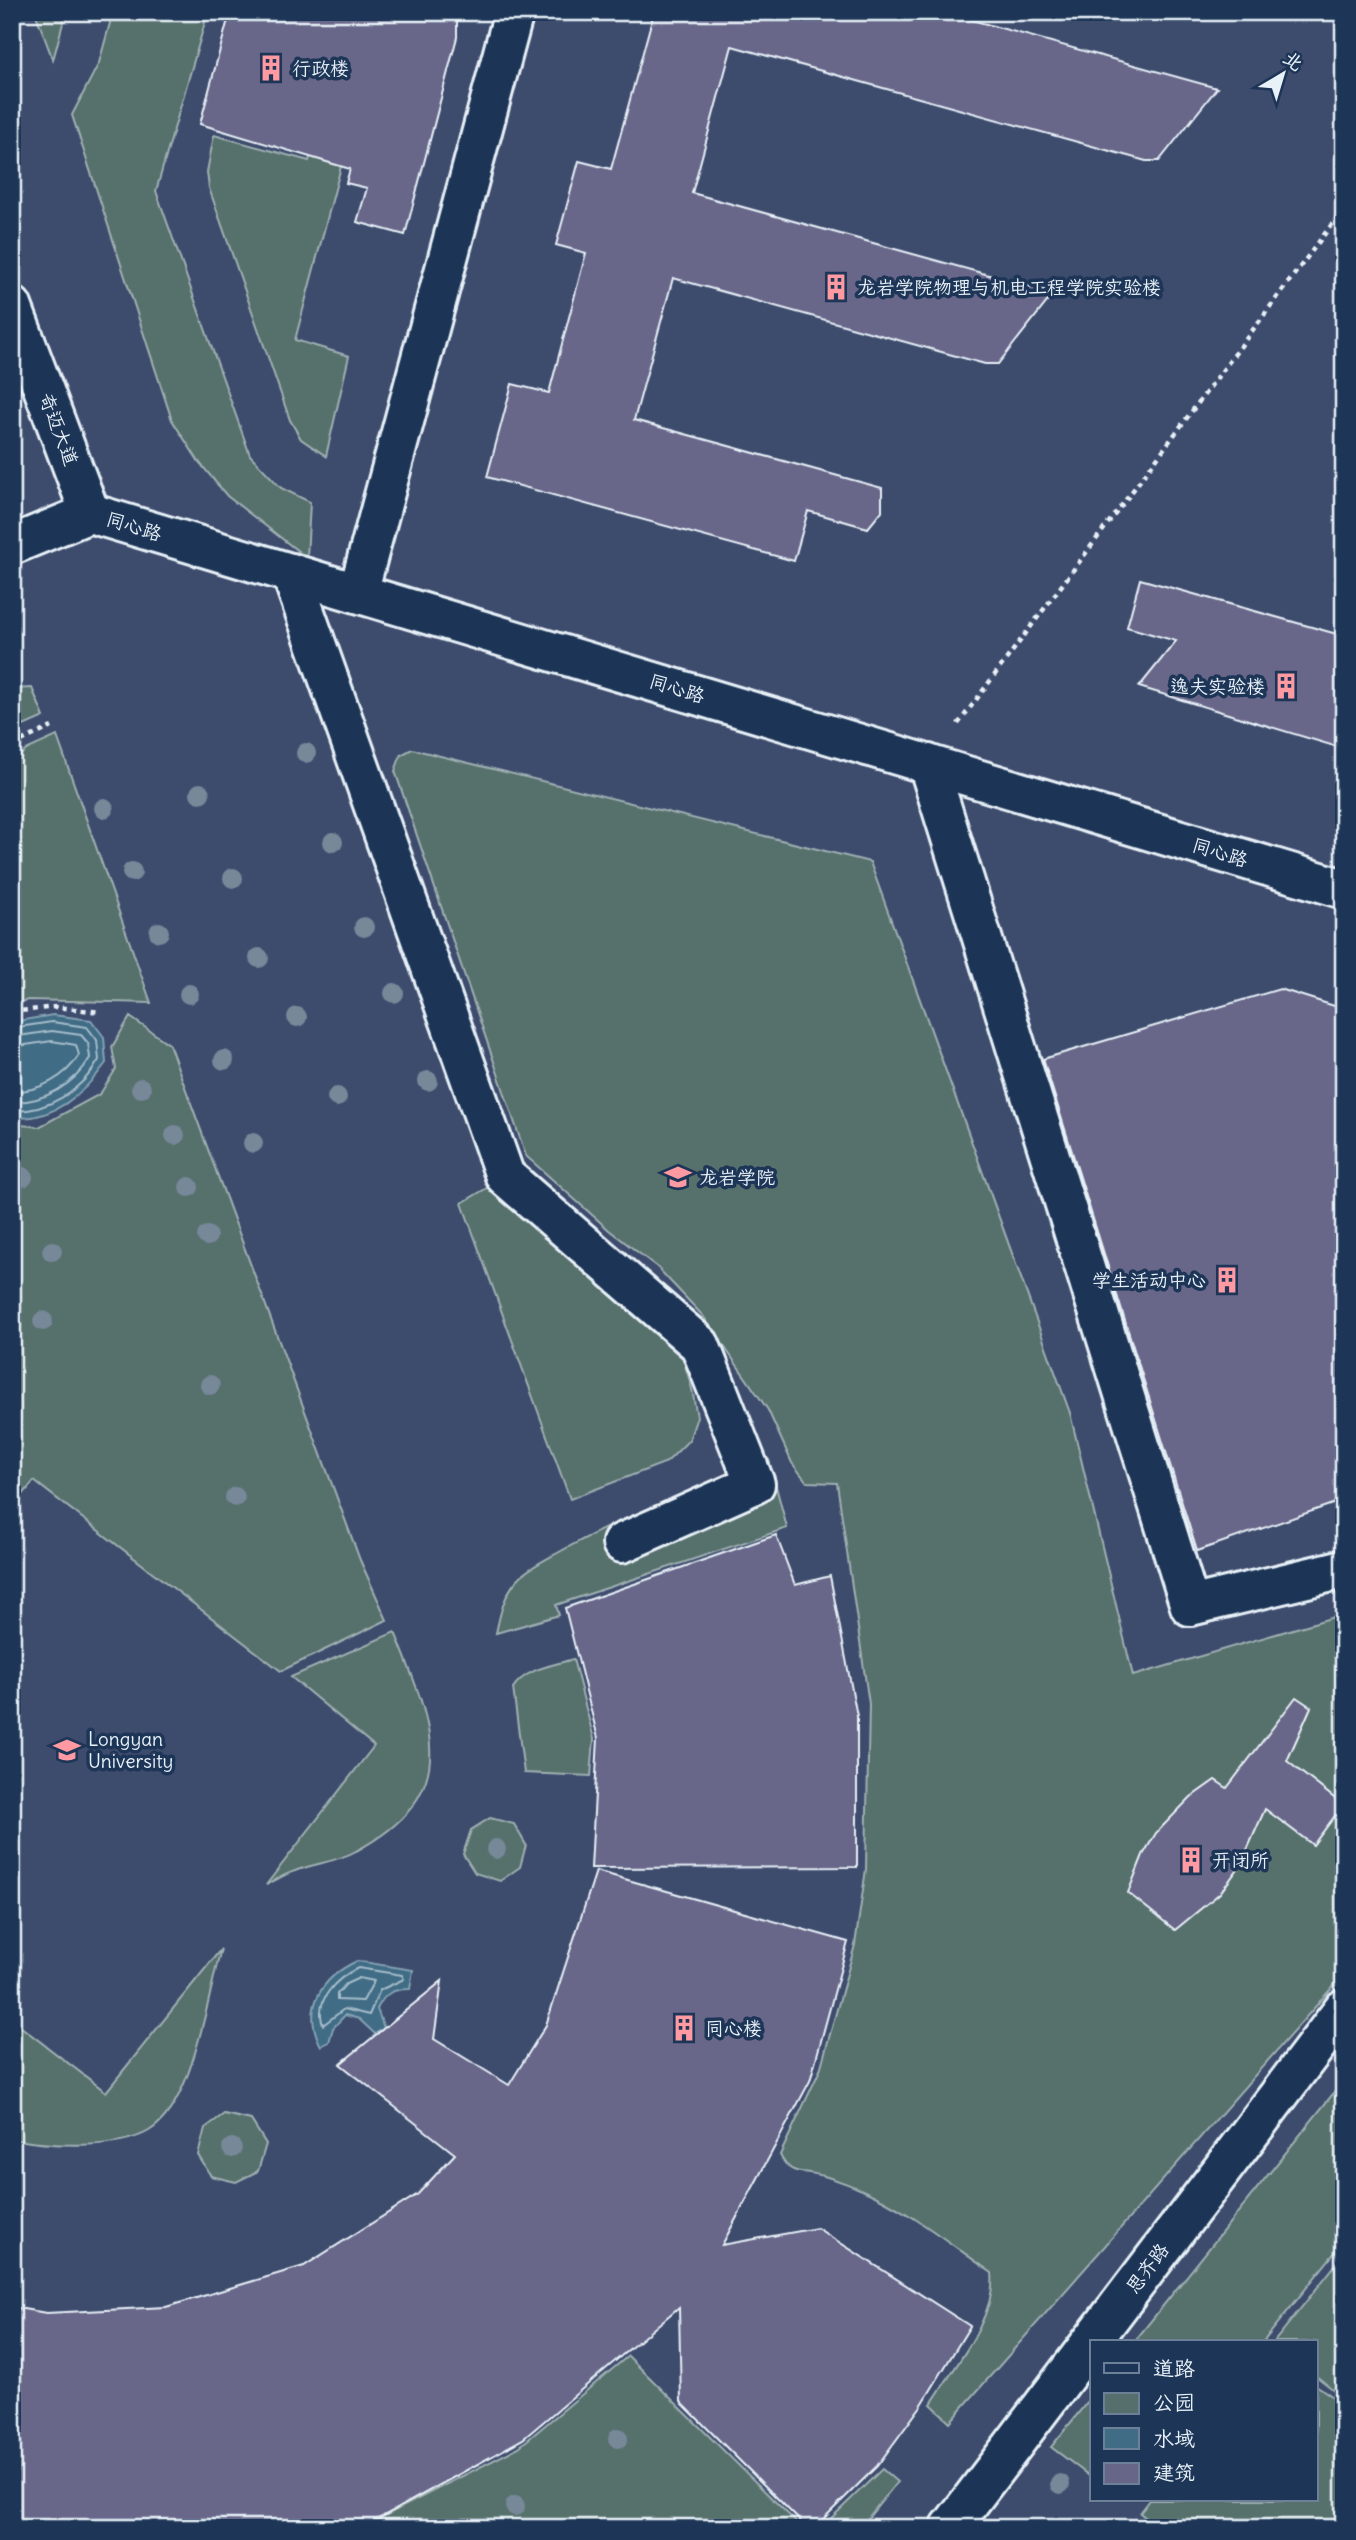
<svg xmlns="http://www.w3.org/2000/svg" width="1356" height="2540" viewBox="0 0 1356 2540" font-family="Delius,'LXGW WenKai TC',sans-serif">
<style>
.built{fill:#3e4b6d;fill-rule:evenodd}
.green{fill:#566f6c;stroke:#9fb0b2;stroke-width:2}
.water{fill:#406c85;stroke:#83a1b3;stroke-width:2}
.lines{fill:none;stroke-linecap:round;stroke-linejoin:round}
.shore{stroke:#a5bcca;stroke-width:2}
.building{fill:#676689;stroke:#e8f1f8;stroke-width:2}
.minor-casing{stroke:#e8f1f8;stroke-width:44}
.path{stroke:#e8f1f8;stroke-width:4.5;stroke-dasharray:5 5;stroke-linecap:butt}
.minor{stroke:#1d3557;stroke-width:38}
.tree{fill:#789}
.labels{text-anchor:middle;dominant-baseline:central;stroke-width:7;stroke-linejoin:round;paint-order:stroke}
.poi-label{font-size:19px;fill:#e8f1f8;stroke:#1d3557;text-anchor:start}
.street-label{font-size:19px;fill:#e8f1f8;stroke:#1d3557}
</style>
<rect width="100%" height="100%" fill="#2c3f61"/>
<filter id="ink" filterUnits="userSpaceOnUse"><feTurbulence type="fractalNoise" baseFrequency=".0143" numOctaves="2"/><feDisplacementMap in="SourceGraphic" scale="14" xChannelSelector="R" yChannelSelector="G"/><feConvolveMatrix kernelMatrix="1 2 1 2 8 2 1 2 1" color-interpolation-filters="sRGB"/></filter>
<g filter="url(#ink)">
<!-- built -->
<path class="built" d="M12,12h1332v2516h-1332zM1092,2342h224v158h-224z"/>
<!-- green -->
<g class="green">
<polygon points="35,12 66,12 53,60"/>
<polygon points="113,12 208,12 156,191 250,455 281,488 310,502 307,558 227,496 199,462 172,420 72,115 99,63"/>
<polygon points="350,12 382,12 295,340 349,356 326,456 301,439 290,420 209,188 207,172 214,135 309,161"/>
<polygon points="32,688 44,717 12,731 12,689"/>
<polygon points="57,736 151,1003 28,1000 12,1004 12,761 28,749"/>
<path d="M412,749l458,113 200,551 63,263 211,-62v360l-394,448 -19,-18c22,-36 66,-86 61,-131 -43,-30 -87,-66 -137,-86 -11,-4 -24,-10 -36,-12 -18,-5 -29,1 -39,-20l40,-85 35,-125 11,-76 3,-165 -32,-221 -30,-1 -15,-19 -24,-53 -65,-94 -46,-49 -48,-37 -83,-74 -131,-385 6,-16z"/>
<polygon points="130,1017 169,1044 360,1560 387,1620 281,1671 34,1481 12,1508 12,1124 39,1127 100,1094 116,1069 112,1047"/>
<polygon points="497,1182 520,1213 552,1244 683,1358 692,1389 697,1417 689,1440 667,1462 570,1499 462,1203"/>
<path d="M769,1460l18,68 -231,77 3,10 -63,18c4,-19 8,-39 22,-54 11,-12 31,-21 45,-29 65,-36 136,-62 206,-90z"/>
<path d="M395,1632c37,93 70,160 -39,219 -19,11 -41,12 -61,20 -10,3 -19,9 -29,14l108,-139 -83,-69z"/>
<path d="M573,1659l21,80 -3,37 -67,-3 -11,-85c13,-20 39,-22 60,-29z"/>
<polygon points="490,1818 514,1824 526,1845 520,1867 500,1881 475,1873 463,1854 471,1830"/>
<path d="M221,1949c-14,48 -27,155 -72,182 -32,19 -100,15 -137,8v-119l94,72z"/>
<polygon points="1344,2080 1344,2241 1263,2342 1134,2342"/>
<polygon points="224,2114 251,2120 266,2144 258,2171 236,2182 211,2176 198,2155 205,2128"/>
<polygon points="1344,2254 1344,2398 1316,2376 1316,2342 1274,2342"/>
<polygon points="628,2356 802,2528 361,2528 519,2447"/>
<polygon points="1316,2385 1343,2404 1344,2528 1159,2528 1140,2513 1150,2500 1316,2500"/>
<polygon points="1092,2396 1092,2478 1051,2447"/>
<polygon points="882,2469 897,2482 860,2528 821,2528"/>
</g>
<!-- water -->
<g class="water">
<path d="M53,1015l38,5 13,17 2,26c-21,29 -54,60 -94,54v-95z"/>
<path d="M357,1961l56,9 -3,19c-18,0 -25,4 -33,20l7,19 -9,6 -16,-15 -14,-4 -12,13 -4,14 -8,4c-20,-38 1,-69 36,-85z"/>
</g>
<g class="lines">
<!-- shore -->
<g class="shore">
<path d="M12,1028l40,-6 35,5 10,13 2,20c-17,30 -51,52 -87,51"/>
<path d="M12,1037l40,-6 29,4 7,8 2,15c-15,26 -46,45 -78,44"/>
<path d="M12,1047l40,-6 24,4 3,10c-13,22 -40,37 -67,36"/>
<path d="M358,1968l44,7 2,4 -24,11 -11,25 -25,-6 -21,16c-9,-26 14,-47 35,-57z"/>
<polygon points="359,1978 374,1981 363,2001 337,2000 337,1994 346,1984"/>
</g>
</g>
<!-- building -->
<g class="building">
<polygon points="230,12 457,12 457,37 405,235 357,222 367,188 346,183 350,169 200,124"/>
<polygon points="654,12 943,12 1217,88 1159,161 1146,161 732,46 692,193 1054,293 998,364 985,364 673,278 634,420 882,488 882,511 868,528 808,511 794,561 487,477 512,384 549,393 586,253 556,245 579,161 611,169"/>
<polygon points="1140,579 1344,636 1344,749 1139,687 1176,641 1127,627"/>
<polygon points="1280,989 1344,1009 1344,1500 1197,1551 1043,1059"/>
<polygon points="776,1535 795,1585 830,1576 857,1716 857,1867 591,1868 598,1738 565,1608"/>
<polygon points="1296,1697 1311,1707 1287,1761 1343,1805 1313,1845 1265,1809 1240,1866 1220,1893 1175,1930 1128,1893 1143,1855 1156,1833 1191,1797 1215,1780 1227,1788"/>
<polygon points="596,1871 848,1942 810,2081 722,2245 817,2228 970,2326 921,2406 877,2466 814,2528 807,2528 681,2402 679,2307 523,2439 362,2528 12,2528 12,2307 46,2313 166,2307 304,2266 418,2194 455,2154 340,2064 442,1981 434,2039 509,2085 546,2025"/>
</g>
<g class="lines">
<!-- minor casing -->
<g class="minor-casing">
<g id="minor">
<polyline points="12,306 90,513"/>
<polyline points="12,545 90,513 1344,889"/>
<polyline points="291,573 505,1176 700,1345 755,1484 622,1543"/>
<polyline points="358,593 514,12"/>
<polyline points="928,764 1190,1606 1344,1569"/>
<polyline points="950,2528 1344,2009"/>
</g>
</g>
<!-- path -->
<g class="path">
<polyline points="958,724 1344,208"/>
<polyline points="12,745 52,727"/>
<polyline points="12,1012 55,1007 101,1012"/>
</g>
<!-- minor -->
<use href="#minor" class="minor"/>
</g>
<!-- trees -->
<g class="tree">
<circle cx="306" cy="753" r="10"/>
<circle cx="200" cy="793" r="10"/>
<circle cx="104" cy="808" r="10"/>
<circle cx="333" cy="842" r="10"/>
<circle cx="132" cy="872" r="10"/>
<circle cx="233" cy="878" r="10"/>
<circle cx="364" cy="927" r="10"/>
<circle cx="159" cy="932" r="10"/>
<circle cx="259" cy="958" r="10"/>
<circle cx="394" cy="993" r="10"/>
<circle cx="189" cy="994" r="10"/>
<circle cx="297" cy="1017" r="10"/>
<circle cx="224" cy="1060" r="10"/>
<circle cx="428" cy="1081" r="10"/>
<circle cx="141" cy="1088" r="10"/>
<circle cx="337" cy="1097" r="10"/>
<circle cx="175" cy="1135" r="10"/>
<circle cx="253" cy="1143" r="10"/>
<circle cx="23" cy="1177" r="10"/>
<circle cx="189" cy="1187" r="10"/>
<circle cx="207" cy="1236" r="10"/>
<circle cx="52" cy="1251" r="10"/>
<circle cx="43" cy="1321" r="10"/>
<circle cx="210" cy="1385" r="10"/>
<circle cx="235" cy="1497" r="10"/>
<circle cx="496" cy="1849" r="10"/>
<circle cx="232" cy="2148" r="10"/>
<circle cx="618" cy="2438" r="10"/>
<circle cx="1060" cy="2484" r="10"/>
<circle cx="515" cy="2506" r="10"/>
</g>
</g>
<!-- icons -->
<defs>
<g id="building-bare" transform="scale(2.1)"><path d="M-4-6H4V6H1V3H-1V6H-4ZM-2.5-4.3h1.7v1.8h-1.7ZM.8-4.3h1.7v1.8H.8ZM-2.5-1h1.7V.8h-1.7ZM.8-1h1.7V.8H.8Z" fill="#ff9aa2" stroke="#1d3557" stroke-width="2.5" paint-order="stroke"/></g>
<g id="university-bare" transform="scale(2.1)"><path d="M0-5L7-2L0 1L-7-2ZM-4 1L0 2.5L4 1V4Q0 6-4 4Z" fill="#ff9aa2" stroke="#1d3557" stroke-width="2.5" paint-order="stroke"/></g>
</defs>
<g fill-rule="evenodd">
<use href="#building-bare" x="271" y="68"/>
<use href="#building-bare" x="836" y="287"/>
<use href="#building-bare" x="1286" y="686"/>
<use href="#university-bare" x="678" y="1177"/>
<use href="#building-bare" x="1227" y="1280"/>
<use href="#university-bare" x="67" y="1750"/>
<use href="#building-bare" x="1191" y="1860"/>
<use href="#building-bare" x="684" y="2028"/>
</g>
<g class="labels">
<!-- poi labels -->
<g class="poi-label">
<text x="292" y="68">行政楼</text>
<text x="857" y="287">龙岩学院物理与机电工程学院实验楼</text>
<text x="1265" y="686" text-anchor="end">逸夫实验楼</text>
<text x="699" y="1177">龙岩学院</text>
<text x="1206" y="1280" text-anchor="end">学生活动中心</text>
<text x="88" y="1739">Longyan<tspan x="88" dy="22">University</tspan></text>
<text x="1212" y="1860">开闭所</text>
<text x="705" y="2028">同心楼</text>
</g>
<!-- street labels -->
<g class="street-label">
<text transform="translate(59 429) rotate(69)">奇迈大道</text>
<text transform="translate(134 526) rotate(17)">同心路</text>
<text transform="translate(677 688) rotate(17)">同心路</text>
<text transform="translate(1220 852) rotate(17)">同心路</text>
<text transform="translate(1147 2268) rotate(-53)">思齐路</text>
</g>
</g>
<!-- margin -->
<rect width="1356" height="2540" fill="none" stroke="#1d3557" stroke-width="42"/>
<rect x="21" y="21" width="1314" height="2498" fill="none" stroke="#e8f1f8" stroke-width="2.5" filter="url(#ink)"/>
<!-- legend -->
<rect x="1090" y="2340" width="228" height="161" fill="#1d3557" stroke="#6e8097" stroke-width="2"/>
<rect x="1104" y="2363" width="35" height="10" fill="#1d3557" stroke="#6e8097" stroke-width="2"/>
<text x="1153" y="2376" font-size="21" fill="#e8f1f8">道路</text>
<rect x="1104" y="2393" width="35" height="21" fill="#566f6c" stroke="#6e8097" stroke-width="2"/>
<text x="1153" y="2410" font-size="21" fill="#e8f1f8">公园</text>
<rect x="1104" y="2428" width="35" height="21" fill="#406c85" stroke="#6e8097" stroke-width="2"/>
<text x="1153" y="2446" font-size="21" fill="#e8f1f8">水域</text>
<rect x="1104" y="2463" width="35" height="21" fill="#676689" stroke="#6e8097" stroke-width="2"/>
<text x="1153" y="2480" font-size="21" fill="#e8f1f8">建筑</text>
<!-- north arrow -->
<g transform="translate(1283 74) rotate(38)" stroke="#1d3557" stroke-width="5" paint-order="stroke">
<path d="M0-5L12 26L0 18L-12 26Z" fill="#e8f1f8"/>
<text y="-10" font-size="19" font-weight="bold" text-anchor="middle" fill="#e8f1f8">北</text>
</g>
</svg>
